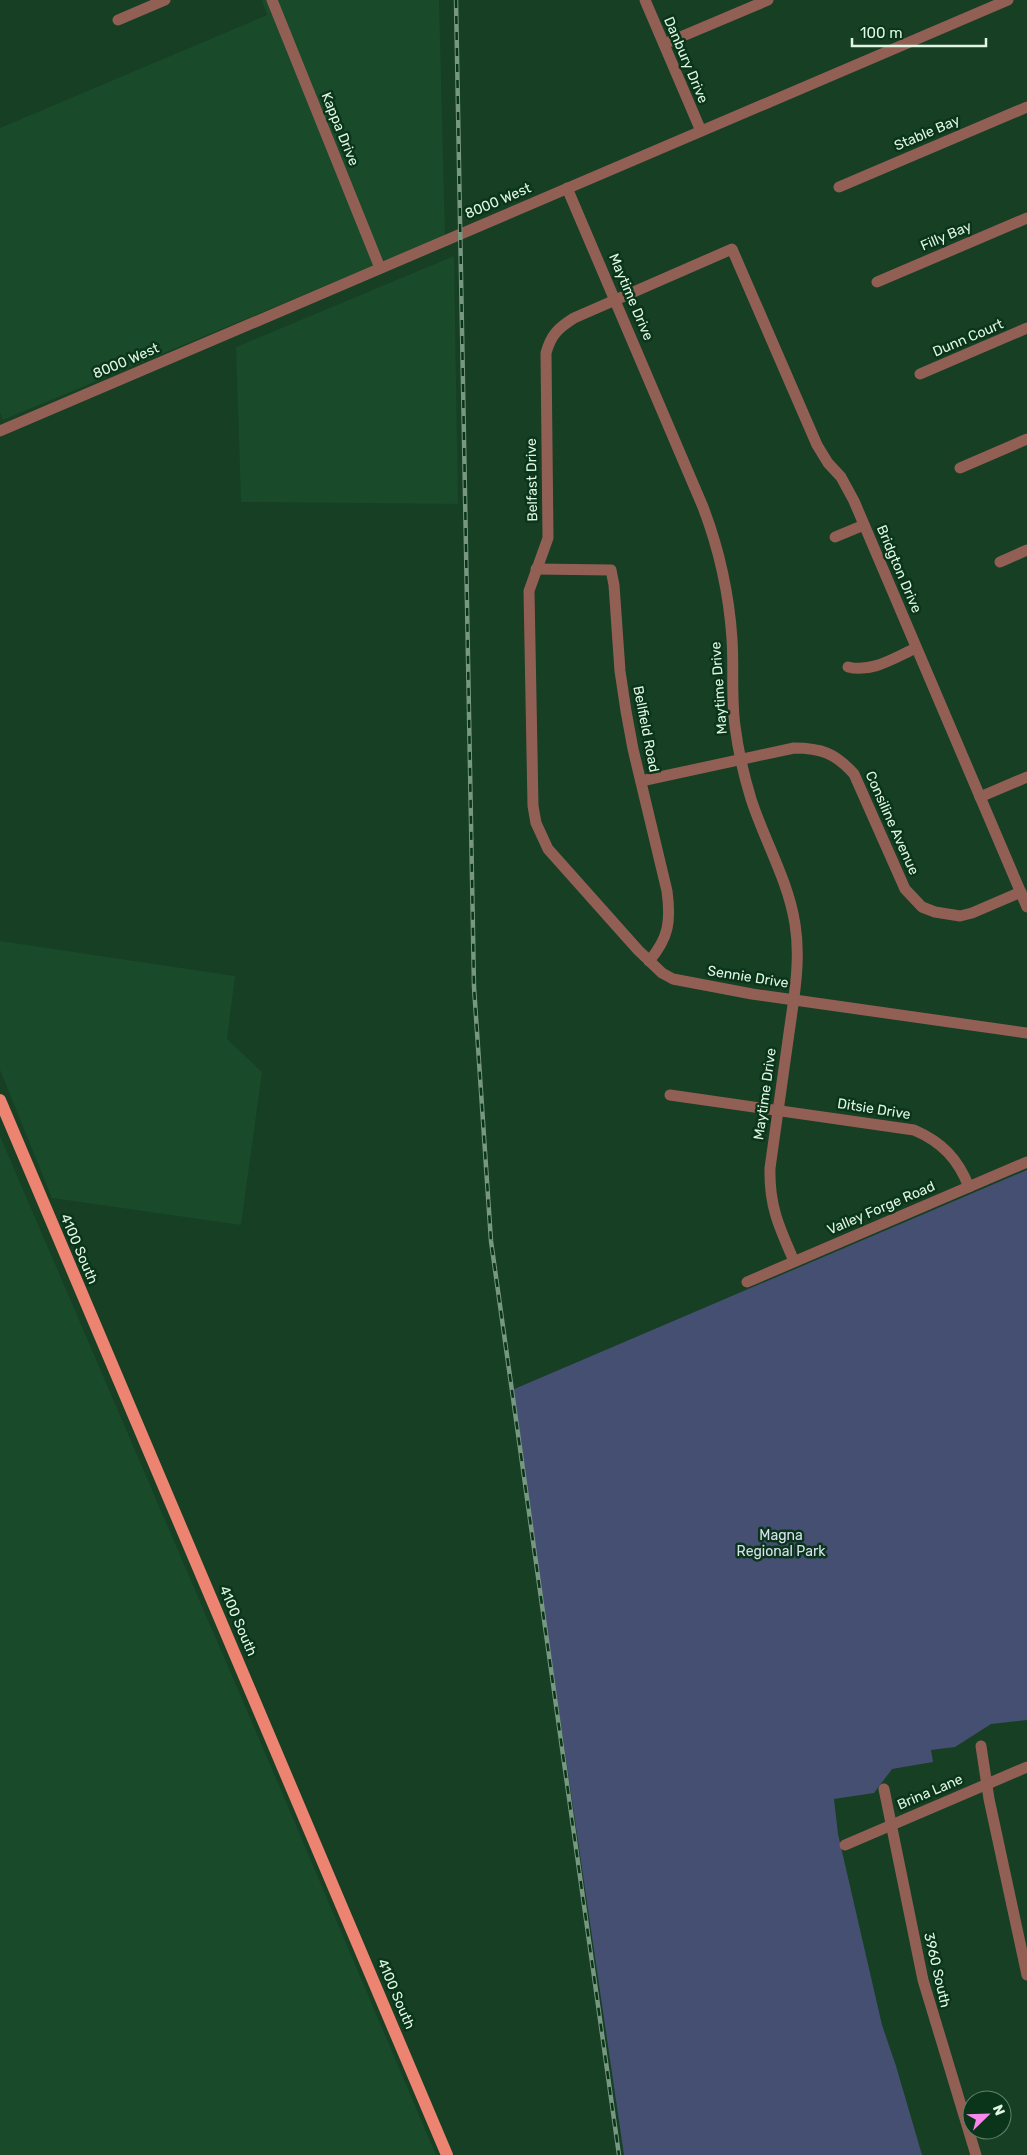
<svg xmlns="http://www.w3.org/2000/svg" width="1027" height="2155" viewBox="0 0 1027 2155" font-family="Rubik,sans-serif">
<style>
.built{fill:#194a29}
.green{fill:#454f72}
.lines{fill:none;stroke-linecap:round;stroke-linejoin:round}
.minor{stroke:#925f55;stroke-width:11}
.major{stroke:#ec8471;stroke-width:12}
.rail-casing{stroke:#779780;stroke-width:4.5}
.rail{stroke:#0a351a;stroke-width:2.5;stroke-dasharray:8;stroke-linecap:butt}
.labels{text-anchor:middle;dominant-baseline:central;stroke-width:5;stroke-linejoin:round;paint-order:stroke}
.street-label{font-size:14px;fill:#dff6e3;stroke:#0a351a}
.park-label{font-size:14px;fill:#dae0f2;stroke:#0a351a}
</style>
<rect width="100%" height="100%" fill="#163f24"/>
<!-- built -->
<g class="built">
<polygon points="262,0 439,0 445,236 3,420 0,413 0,128 267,15"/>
<polygon points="454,256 458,504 241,502 236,347"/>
<polygon points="0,941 235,976 227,1039 262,1072 241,1225 52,1198 0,1070"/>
<polygon points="0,1136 278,1783 436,2155 0,2155"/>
</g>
<!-- green -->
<polygon class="green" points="1027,1170 1027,1720 991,1724 955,1747 931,1750 933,1762 892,1769 874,1793 834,1799 838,1834 882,2025 896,2066 922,2155 624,2155 512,1390"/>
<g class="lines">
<!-- minor -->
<g class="minor">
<polyline points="272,0 380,268"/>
<polyline points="645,0 701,131"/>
<polyline points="118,20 165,0"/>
<polyline points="664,44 768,0"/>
<polyline points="839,187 1027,107"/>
<path d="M567,188l136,319c16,42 26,87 29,132 2,29 -1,58 3,87 3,24 9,50 16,73 14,43 37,81 44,125 6,36 -1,73 -6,109 -6,45 -13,90 -19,135 -1,38 9,59 24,93"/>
<polyline points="877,282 1027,218"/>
<polyline points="920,374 1027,328"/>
<polyline points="0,431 1008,0"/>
<polyline points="960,468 1027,439"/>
<polyline points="835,537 864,525"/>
<polyline points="1000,562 1027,550"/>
<path d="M536,569l75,1 3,15 6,86 6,40 7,38 34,142c4,30 2,47 -18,70"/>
<path d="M848,667c24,6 46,-9 68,-19"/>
<path d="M641,781l153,-33c27,0 41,5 60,26l51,115 17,18 13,5 25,4 12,-3 49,-21"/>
<polyline points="980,797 1027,777"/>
<path d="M1027,907l-173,-406 -13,-24 -13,-14 -11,-18 -85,-196 -158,69c-16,10 -23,17 -28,35l2,185 -19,53 4,215 3,17 12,26 90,101 24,23 11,6 79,15 275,39"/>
<path d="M670,1095l244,35c28,12 44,29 55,57"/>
<polyline points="747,1282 1027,1162"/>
<polyline points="981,1746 989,1799 1027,1975"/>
<polyline points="884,1789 923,1980 976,2155"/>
<polyline points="845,1845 1027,1767"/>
</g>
<!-- major -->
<polyline class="major" points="0,1100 447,2155"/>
<!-- rail casing -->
<g class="rail-casing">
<polyline id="rail" points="456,0 474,987 491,1241 619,2155"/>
</g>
<!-- rail -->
<use href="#rail" class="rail"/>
</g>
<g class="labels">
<!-- street labels -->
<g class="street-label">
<text transform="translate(686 60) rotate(67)">Danbury Drive</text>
<text transform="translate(340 129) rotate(68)">Kappa Drive</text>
<text transform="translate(927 133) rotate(-23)">Stable Bay</text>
<text transform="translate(498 201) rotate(-23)">8000 West</text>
<text transform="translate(946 236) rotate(-23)">Filly Bay</text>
<text transform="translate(631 297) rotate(67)">Maytime Drive</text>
<text transform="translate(968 338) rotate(-23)">Dunn Court</text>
<text transform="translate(126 361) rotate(-23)">8000 West</text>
<text transform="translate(532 480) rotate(-91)">Belfast Drive</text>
<text transform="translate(899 569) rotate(67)">Bridgton Drive</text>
<text transform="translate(719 688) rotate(-94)">Maytime Drive</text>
<text transform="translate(646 729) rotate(79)">Bellfield Road</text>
<text transform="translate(892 823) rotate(66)">Consiline Avenue</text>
<text transform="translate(748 977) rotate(9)">Sennie Drive</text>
<text transform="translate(765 1094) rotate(-82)">Maytime Drive</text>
<text transform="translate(874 1109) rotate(9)">Ditsie Drive</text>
<text transform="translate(881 1208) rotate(-23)">Valley Forge Road</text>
<text transform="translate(79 1249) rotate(67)">4100 South</text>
<text transform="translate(238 1621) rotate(67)">4100 South</text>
<text transform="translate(930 1792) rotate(-23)">Brina Lane</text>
<text transform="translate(937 1970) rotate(77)">3960 South</text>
<text transform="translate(396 1994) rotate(67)">4100 South</text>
</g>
<!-- park labels -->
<g class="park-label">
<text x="781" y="1535">Magna<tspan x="781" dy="16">Regional Park</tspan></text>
</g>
</g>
<!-- north arrow -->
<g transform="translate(987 2115) rotate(67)"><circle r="24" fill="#0a351a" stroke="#5f826a"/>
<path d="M0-4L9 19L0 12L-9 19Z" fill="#f888eb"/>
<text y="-8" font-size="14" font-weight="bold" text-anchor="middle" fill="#dff6e3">N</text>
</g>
<!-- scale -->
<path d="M852 38v8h134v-8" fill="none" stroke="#dff6e3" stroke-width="2.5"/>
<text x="860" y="38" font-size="15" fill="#dff6e3" stroke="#0a351a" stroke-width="4" paint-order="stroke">100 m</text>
</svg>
